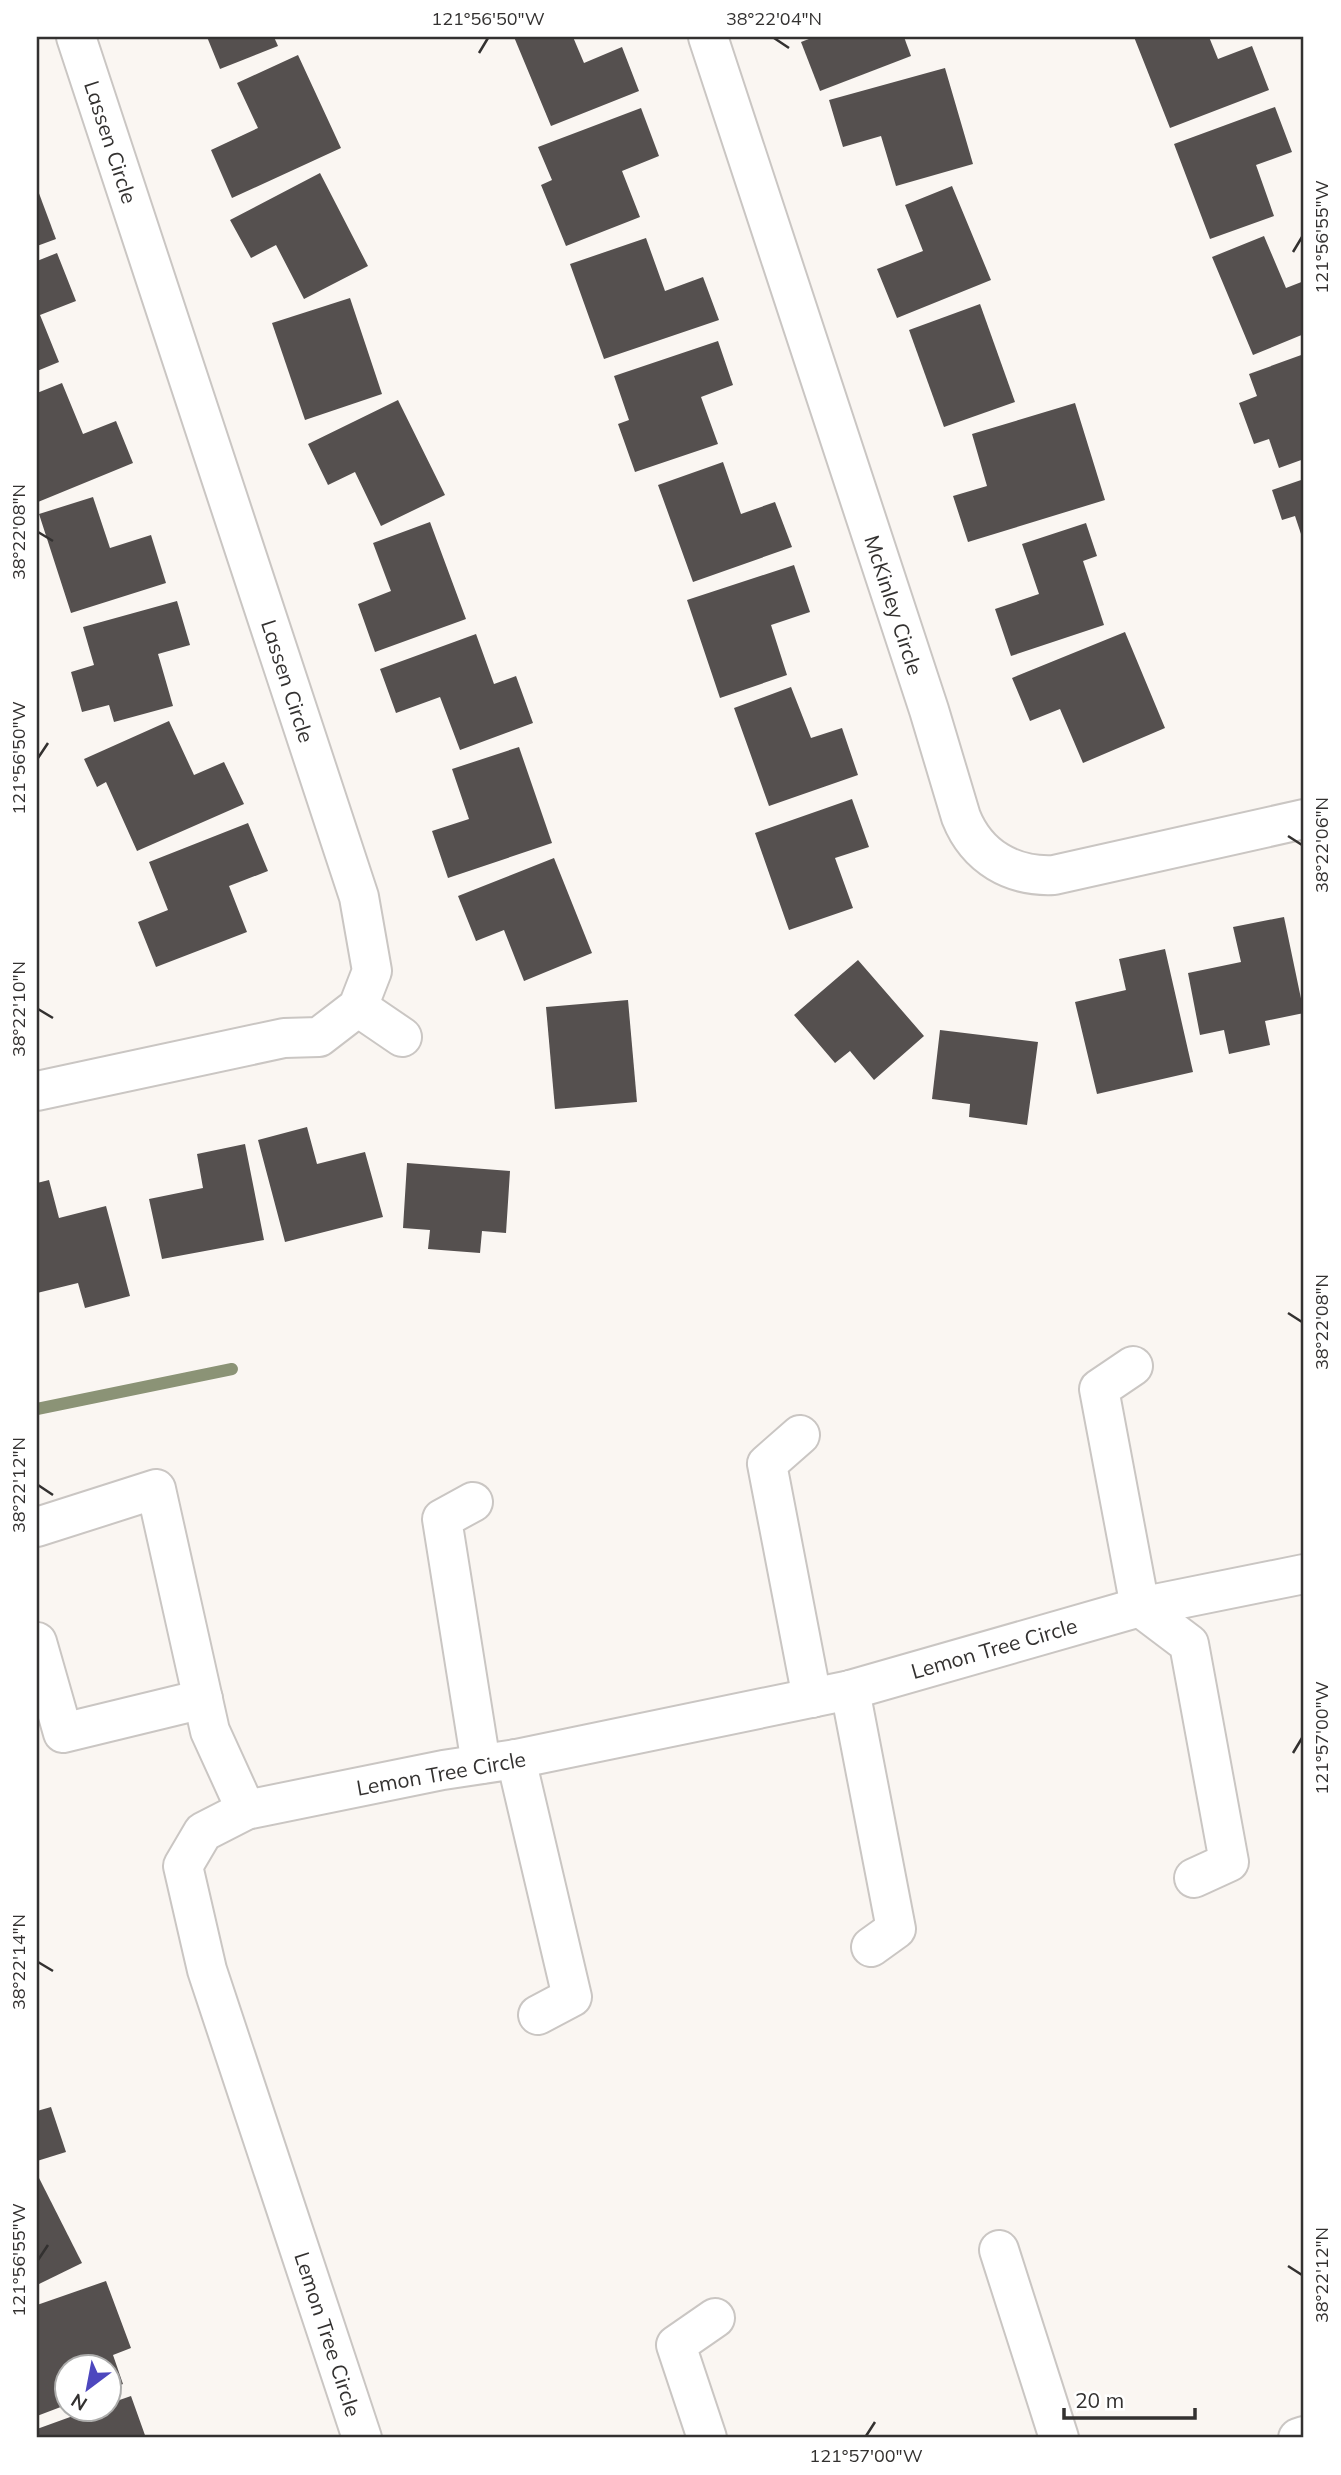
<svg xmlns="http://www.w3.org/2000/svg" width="1341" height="2475" viewBox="0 0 1341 2475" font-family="Mulish,sans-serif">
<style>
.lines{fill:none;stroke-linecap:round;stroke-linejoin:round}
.stream{stroke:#8b9376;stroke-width:12}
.building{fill:#55504f}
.minor-casing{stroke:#cac6c3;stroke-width:42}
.minor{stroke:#fff;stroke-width:38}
.ticks{fill:none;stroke:#333130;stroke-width:2.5}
.labels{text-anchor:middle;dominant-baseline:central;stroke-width:7;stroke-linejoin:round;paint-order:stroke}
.street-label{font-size:21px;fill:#333130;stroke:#fff}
.neatline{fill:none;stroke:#333130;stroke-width:2.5}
.ticks-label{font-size:18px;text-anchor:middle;fill:#333130}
</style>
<rect width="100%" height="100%" fill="#faf6f2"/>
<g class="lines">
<!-- stream -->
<polyline class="stream" points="37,1409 232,1369"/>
</g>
<!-- building -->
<g class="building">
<polygon points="207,37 274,37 278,46 220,69"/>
<polygon points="514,37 573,37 584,63 622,47 639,91 551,126"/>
<polygon points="814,37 904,37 911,56 820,91 801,42"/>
<polygon points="1134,37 1209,37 1218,59 1252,46 1269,90 1170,128"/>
<polygon points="298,55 341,148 232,198 211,150 258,128 237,83"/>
<polygon points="945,68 973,164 896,186 881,136 843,147 829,100"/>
<polygon points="1275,107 1292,152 1256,165 1274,216 1210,239 1174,144"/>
<polygon points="641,108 659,156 622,171 640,217 566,246 541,185 552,180 538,147"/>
<polygon points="320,173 368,266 304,299 276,245 251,258 230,220"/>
<polygon points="952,186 991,280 897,318 877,269 923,251 905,205"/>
<polygon points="37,188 56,239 37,246"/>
<polygon points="1264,236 1286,288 1304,281 1304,334 1253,355 1212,257"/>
<polygon points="646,238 665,291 703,277 719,320 604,359 570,264"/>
<polygon points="57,253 76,301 40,315 59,362 37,371 37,261"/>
<polygon points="350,298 382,394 305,420 272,323"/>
<polygon points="980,304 1015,402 944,427 909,330"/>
<polygon points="718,341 733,385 701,397 718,444 635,472 618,424 629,420 614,376"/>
<polygon points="1304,354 1304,459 1279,468 1269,439 1254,444 1239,403 1257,396 1249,374"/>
<polygon points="62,383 83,434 116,421 133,463 38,502 37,393"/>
<polygon points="398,400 445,495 381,526 355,472 328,485 308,444"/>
<polygon points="1075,403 1105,500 968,542 953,496 987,486 972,434"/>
<polygon points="723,462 741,514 775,502 792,547 693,582 658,485"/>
<polygon points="1304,479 1304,543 1295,516 1282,520 1272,490"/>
<polygon points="93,497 110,548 151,535 166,583 71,613 39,514"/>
<polygon points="430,522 466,619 375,652 358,604 391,591 373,543"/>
<polygon points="1086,523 1097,556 1083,561 1104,625 1011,656 995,609 1039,594 1022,544"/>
<polygon points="794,565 810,612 771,625 787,675 720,698 687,600"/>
<polygon points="177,601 190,645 158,654 173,706 114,722 109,705 82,712 71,672 94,665 83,627"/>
<polygon points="1125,632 1165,728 1083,763 1060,709 1030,721 1012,678"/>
<polygon points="476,634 494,684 516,676 533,723 460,750 440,697 396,713 380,669"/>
<polygon points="791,687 811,738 842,728 858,775 769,806 734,708"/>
<polygon points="169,721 194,775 224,762 244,804 137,851 106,782 97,787 84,759"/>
<polygon points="519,747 552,843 448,878 432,831 469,819 452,769"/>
<polygon points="852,799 869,847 835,858 853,908 789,930 755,833"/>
<polygon points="248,823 268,871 229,886 247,932 156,967 138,922 168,910 149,862"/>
<polygon points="554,858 592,953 524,981 504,930 476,941 458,896"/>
<polygon points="1284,917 1304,1013 1265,1021 1270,1045 1229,1054 1224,1030 1200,1035 1188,973 1241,962 1233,927"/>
<polygon points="1165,949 1193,1072 1097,1094 1075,1002 1126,990 1119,959"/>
<polygon points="858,960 924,1036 874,1080 850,1051 835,1063 794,1015"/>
<polygon points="628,1000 637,1102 555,1109 546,1007"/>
<polygon points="940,1030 1038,1042 1027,1125 969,1117 970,1104 932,1099"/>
<polygon points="307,1127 317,1164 365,1152 383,1217 285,1242 258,1140"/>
<polygon points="245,1144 264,1240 162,1259 149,1199 203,1188 197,1154"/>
<polygon points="407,1163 510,1171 506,1233 482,1231 480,1253 428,1249 430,1230 403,1228"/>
<polygon points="49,1180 59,1218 106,1206 130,1296 85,1308 78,1283 37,1293 37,1183"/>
<polygon points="51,2107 66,2152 37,2161 37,2111"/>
<polygon points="37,2174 82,2263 37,2285"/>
<polygon points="106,2281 131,2348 113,2355 123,2384 108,2390 108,2366 66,2366 66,2405 37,2416 37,2305"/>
<polygon points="131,2396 146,2438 37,2438 37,2429 95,2408 108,2408 108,2404"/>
</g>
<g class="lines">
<!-- minor casing -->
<g class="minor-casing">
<g id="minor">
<path d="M708,37l221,673 32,107c16,40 51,60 93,58l250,-56"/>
<polyline points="358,1007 402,1037"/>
<polyline points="37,1091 284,1038 319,1037 358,1007 372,971 359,897 76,37"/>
<polyline points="1133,1366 1099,1389 1140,1607 1189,1644 1229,1862 1194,1878"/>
<polyline points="800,1435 767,1464 812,1698"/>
<polyline points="473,1502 442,1519 481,1764"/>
<polyline points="37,1527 156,1489 210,1731 246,1810"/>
<polyline points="37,1642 63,1733 203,1699"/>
<polyline points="850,1690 896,1929 871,1947"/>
<polyline points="516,1759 572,1997 538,2015"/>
<polyline points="999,2250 1059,2438"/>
<polyline points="362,2438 207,1970 183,1866 203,1832 246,1810 443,1770 516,1759 850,1690 1140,1607 1304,1574"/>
<polyline points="707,2438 676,2345 715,2318"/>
<polyline points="1298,2438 1304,2436"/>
</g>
</g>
<!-- minor -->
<use href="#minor" class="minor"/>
</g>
<!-- ticks -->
<path class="ticks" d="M774,38l15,10M479,53l9,-15M1293,252l9,-15M38,532l15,9M38,758l10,-15M1288,836l14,9M38,1009l15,9M1288,1313l14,9M38,1485l15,10M1293,1753l9,-15M38,1962l15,9M38,2260l10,-15M1288,2266l14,9M866,2436l9,-14"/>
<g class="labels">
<!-- street labels -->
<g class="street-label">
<text transform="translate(111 142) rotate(72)">Lassen Circle</text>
<text transform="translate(894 605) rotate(72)">McKinley Circle</text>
<text transform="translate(288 681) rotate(72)">Lassen Circle</text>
<text transform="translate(994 1648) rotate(-16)">Lemon Tree Circle</text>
<text transform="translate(441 1773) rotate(-10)">Lemon Tree Circle</text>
<text transform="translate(328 2334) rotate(72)">Lemon Tree Circle</text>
</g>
</g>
<!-- border -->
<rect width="1341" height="2475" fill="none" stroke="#ffffff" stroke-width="77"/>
<!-- north arrow -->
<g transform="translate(88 2388) rotate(212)"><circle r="33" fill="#ffffff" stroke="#adadac" stroke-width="2"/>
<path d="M0-5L12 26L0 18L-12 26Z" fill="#4d47be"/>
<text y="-10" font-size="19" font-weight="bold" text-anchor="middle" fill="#333130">N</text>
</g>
<!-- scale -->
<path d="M1064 2408v10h131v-10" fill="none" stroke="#333130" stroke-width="3.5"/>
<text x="1075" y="2408" font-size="21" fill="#333130" stroke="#ffffff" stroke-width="5" paint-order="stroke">20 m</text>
<rect x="38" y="38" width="1264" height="2398" class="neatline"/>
<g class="ticks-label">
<text x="488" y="25">121°56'50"W</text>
<text x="774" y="25">38°22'04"N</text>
<text transform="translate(1322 237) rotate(-90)" y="6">121°56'55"W</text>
<text transform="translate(19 532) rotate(-90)" y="6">38°22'08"N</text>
<text transform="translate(19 758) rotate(-90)" y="6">121°56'50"W</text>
<text transform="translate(1322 845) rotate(-90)" y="6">38°22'06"N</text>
<text transform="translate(19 1009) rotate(-90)" y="6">38°22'10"N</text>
<text transform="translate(1322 1322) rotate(-90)" y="6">38°22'08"N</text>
<text transform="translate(19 1485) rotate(-90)" y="6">38°22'12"N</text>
<text transform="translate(1322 1738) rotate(-90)" y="6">121°57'00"W</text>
<text transform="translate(19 1962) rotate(-90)" y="6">38°22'14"N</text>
<text transform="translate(19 2260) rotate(-90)" y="6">121°56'55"W</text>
<text transform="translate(1322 2275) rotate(-90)" y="6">38°22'12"N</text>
<text x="866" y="2462">121°57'00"W</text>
</g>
</svg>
